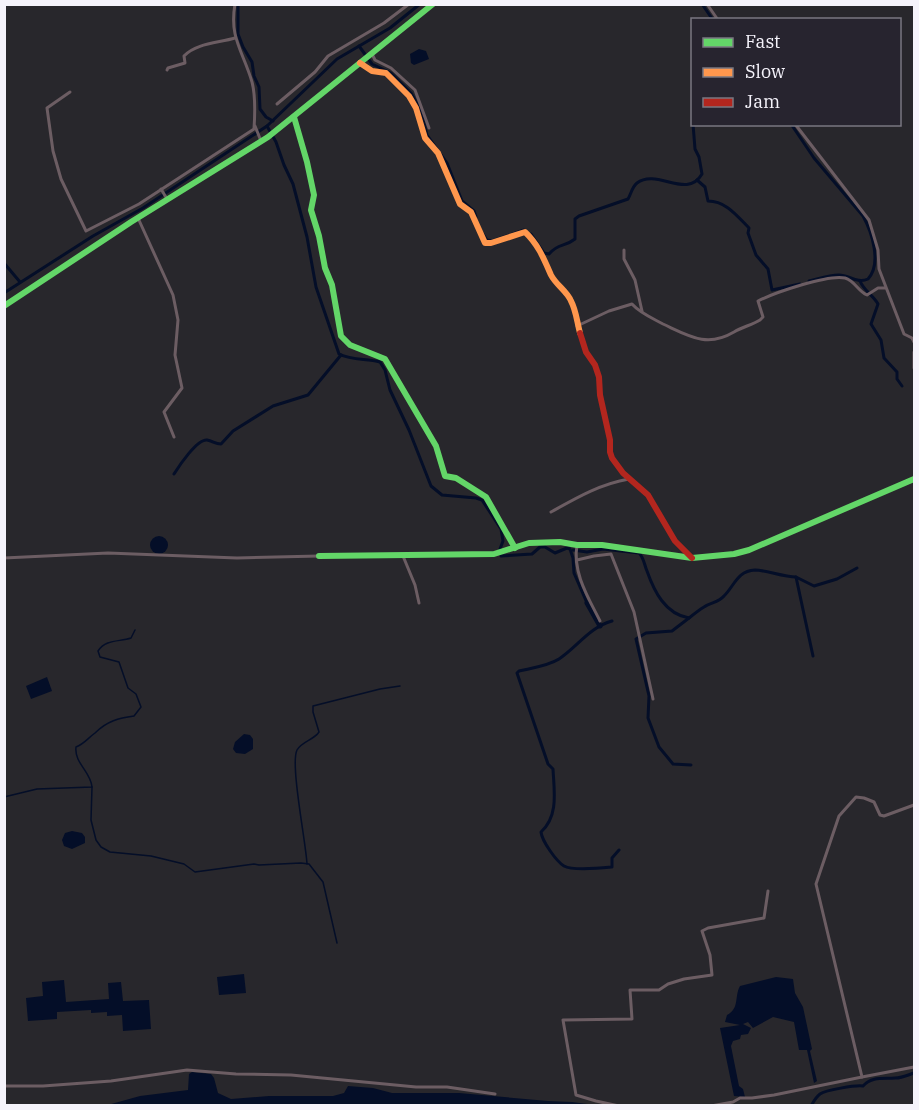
<svg xmlns="http://www.w3.org/2000/svg" width="919" height="1110" viewBox="0 0 919 1110" font-family="'IBM Plex Serif',serif">
<style>
.water{fill:#040e28}
.lines{fill:none;stroke-linecap:round;stroke-linejoin:round}
.stream{stroke:#040e28;stroke-width:1.5}
.canal{stroke:#040e28;stroke-width:3}
.river{stroke:#040e28;stroke-width:5}
.street{stroke:#6c5d63;stroke-width:3}
.fast{stroke:#63d668;stroke-width:6}
.slow{stroke:#ff974d;stroke-width:6}
.jam{stroke:#b3261e;stroke-width:6}
</style>
<rect width="100%" height="100%" fill="#28272c"/>
<!-- water -->
<g class="water">
<polygon points="419,49 426,51 429,59 414,65 411,63 410,54"/>
<circle cx="159" cy="545" r="9"/>
<polygon points="47,677 52,691 31,699 26,686"/>
<polygon points="244,734 250,735 253,739 253,749 245,754 236,753 233,749 235,742"/>
<polygon points="72,831 82,833 85,837 85,843 72,849 64,846 62,840 65,833"/>
<polygon points="244,974 246,993 219,995 217,977"/>
<path d="M776,977l17,2 2,14 8,14 9,42 -2,2 7,30 -3,2 -7,-33h-8l-5,-28 -21,-5 -20,11 -5,-6 -5,2 8,4 -3,6 -7,1 -1,4 -7,2 -2,5 8,40 4,3 2,8 -11,-1 -14,-68 20,-3 -15,-3 2,-7c13,-7 7,-18 13,-29z"/>
<polygon points="64,980 66,1002 109,999 108,983 121,982 123,1001 149,1000 151,1029 123,1031 122,1015 107,1016 107,1012 91,1013 91,1010 57,1012 57,1019 28,1021 26,998 43,996 42,982"/>
<polygon points="192,1072 211,1074 214,1078 218,1093 231,1099 269,1096 333,1096 344,1093 348,1086 373,1088 392,1093 459,1093 548,1101 572,1102 595,1105 104,1106 140,1096 188,1090 189,1074"/>
</g>
<g class="lines">
<!-- stream -->
<g class="stream">
<polyline points="92,787 91,820 96,840 101,847 110,852 151,856 184,864 195,872 254,864 259,865 301,863 309,864 323,882 337,943"/>
<path d="M4,797l33,-8 55,-2c-1,-15 -18,-24 -16,-40 8,-3 12,-9 19,-14 12,-12 24,-15 39,-17l7,-9 -5,-13 -8,-6 -9,-26 -19,-5 -2,-6c8,-12 21,-9 33,-13l4,-8"/>
<path d="M307,864c-1,-21 -17,-100 -10,-114 5,-9 17,-10 22,-18l-6,-20v-6l67,-17 20,-3"/>
</g>
<!-- canal -->
<g class="canal">
<polyline points="238,4 238,34 243,47 252,62 254,76 259,87 260,109 266,117 273,121"/>
<polyline points="702,4 713,20"/>
<polyline points="359,46 372,64 391,73 411,93 420,109 427,135 447,163 462,201 474,211 476,217"/>
<path d="M791,124l23,34 49,58c9,16 19,48 5,63 -11,5 -19,-4 -29,-4 -10,0 -21,4 -30,6"/>
<path d="M267,126l9,16 8,23 9,19 14,53 9,50 23,67c14,7 28,4 41,8l5,8 5,20 19,40 22,56 11,9 34,3 6,2 19,29 2,12 -3,8 1,7 31,-2 8,-7h5l10,6 12,-5 3,1 3,9 1,15 13,30"/>
<path d="M697,180l8,7 3,14c18,0 29,15 41,27l-1,5 8,22 12,14 4,21 28,-6"/>
<polyline points="483,234 487,240 492,241 524,230 525,231"/>
<path d="M531,234l13,19 5,1c9,-11 16,-7 26,-15v-20l4,-3 49,-17c3,-5 4,-12 9,-16 20,-15 50,17 65,-9l-3,-17 -4,-8 -2,-25"/>
<polyline points="4,263 20,282"/>
<path d="M860,281c4,10 13,14 18,23l-7,20 10,16 3,18 13,14v7l5,7"/>
<polyline points="4,293 93,236 143,208 267,126 337,59 390,28 420,4"/>
<path d="M174,474c5,-8 23,-35 33,-34 6,1 8,4 14,4l12,-13 40,-25 35,-11 33,-40"/>
<path d="M573,550l14,2 16,-3 36,4c5,5 5,11 8,18 7,20 18,43 42,47 5,-4 10,-8 15,-11 7,-5 14,-4 20,-11 11,-11 13,-25 31,-26 11,0 28,7 41,7"/>
<polyline points="689,618 672,631 646,633 636,639 649,696 648,718 659,747 673,764 691,765"/>
<path d="M612,621c-22,6 -35,26 -53,38 -11,7 -27,9 -40,12l-2,2 31,91 5,5c1,21 6,47 -12,63 1,9 15,29 23,34 9,5 38,2 48,1v-9l7,-8"/>
<polyline points="813,656 796,577 814,586 837,579 857,568"/>
<path d="M811,1106c3,-5 5,-9 9,-12 6,-4 35,-9 43,-8 9,-10 21,-7 32,-8 7,0 13,-3 19,-5"/>
</g>
<!-- river -->
<polyline class="river" points="587,603 600,626"/>
<!-- street -->
<g class="street">
<polyline points="707,4 718,20"/>
<polyline points="372,54 375,60 391,68 415,90 429,128"/>
<path d="M167,70l1,-2 17,-5 -1,-7c12,-13 35,-13 51,-18"/>
<path d="M70,92l-23,16 6,43 8,28 25,52 53,-27 115,-75c1,-15 2,-32 -2,-47 -9,-31 -23,-44 -17,-78"/>
<polyline points="277,104 315,72 328,56 384,23 409,4"/>
<polyline points="795,124 869,220 878,250 879,269 904,334 912,338 914,342"/>
<polyline points="255,126 261,141"/>
<polyline points="161,189 167,199"/>
<polyline points="138,218 173,295 178,320 175,355 182,388 164,412 174,437"/>
<polyline points="624,250 624,259 635,280 642,311"/>
<path d="M577,326l32,-15 23,-7c8,9 20,14 31,20 26,12 44,24 71,8 8,-5 18,-7 26,-12l3,-3 -5,-16c16,-8 70,-27 87,-23 10,3 13,13 22,17l11,-7h7"/>
<polyline points="914,352 914,368"/>
<path d="M551,512c25,-14 49,-28 78,-33"/>
<path d="M577,545c-5,27 12,54 23,76"/>
<polyline points="403,556 415,585 419,603"/>
<polyline points="4,558 108,553 237,558 319,556"/>
<polyline points="577,560 594,556 611,554 634,612 653,699"/>
<polyline points="914,805 884,816 880,815 874,802 864,798 856,797 839,816 816,884 862,1077 914,1067"/>
<polyline points="4,1086 43,1086 111,1081 187,1070 236,1074 291,1075 416,1087 447,1087 495,1094"/>
<polyline points="619,1106 596,1101 576,1095 563,1020 632,1019 630,990 659,990 668,984 684,979 712,975 710,955 702,931 708,928 764,918 768,891"/>
<polyline points="711,1106 733,1102 740,1098 752,1098 774,1095 862,1077"/>
</g>
<!-- fast -->
<g class="fast">
<polyline points="294,117 307,162 314,195 311,210 319,236 325,268 332,285 341,336 350,345 385,359 436,446 445,476 456,478 486,497 515,548"/>
<polyline points="4,306 131,222 268,137 433,4"/>
<polyline points="319,556 494,554 529,543 560,542 577,545 602,545 692,558 734,554 749,550 914,479"/>
</g>
<!-- slow -->
<path class="slow" d="M360,63l12,8 14,2 23,23 7,12 9,30 13,15 22,51 11,8 14,31h6l34,-11c13,12 19,27 26,43 5,10 16,16 20,26 5,9 6,21 9,32"/>
<!-- jam -->
<polyline class="jam" points="580,333 586,352 595,365 599,377 600,395 610,440 610,452 612,458 623,473 648,495 675,541 692,558"/>
</g>
<!-- border -->
<rect width="919" height="1110" fill="none" stroke="#f5f3fb" stroke-width="12"/>
<!-- legend -->
<rect x="691" y="18" width="210" height="108" fill="#27242f" stroke="#797781" stroke-width="1.5"/>
<rect x="703" y="38" width="30" height="9" fill="#63d668" stroke="#797781" stroke-width="1.5"/>
<text x="745" y="48" font-size="18" fill="#f5f3fb">Fast</text>
<rect x="703" y="68" width="30" height="9" fill="#ff974d" stroke="#797781" stroke-width="1.5"/>
<text x="745" y="78" font-size="18" fill="#f5f3fb">Slow</text>
<rect x="703" y="98" width="30" height="9" fill="#b3261e" stroke="#797781" stroke-width="1.5"/>
<text x="745" y="108" font-size="18" fill="#f5f3fb">Jam</text>
</svg>
